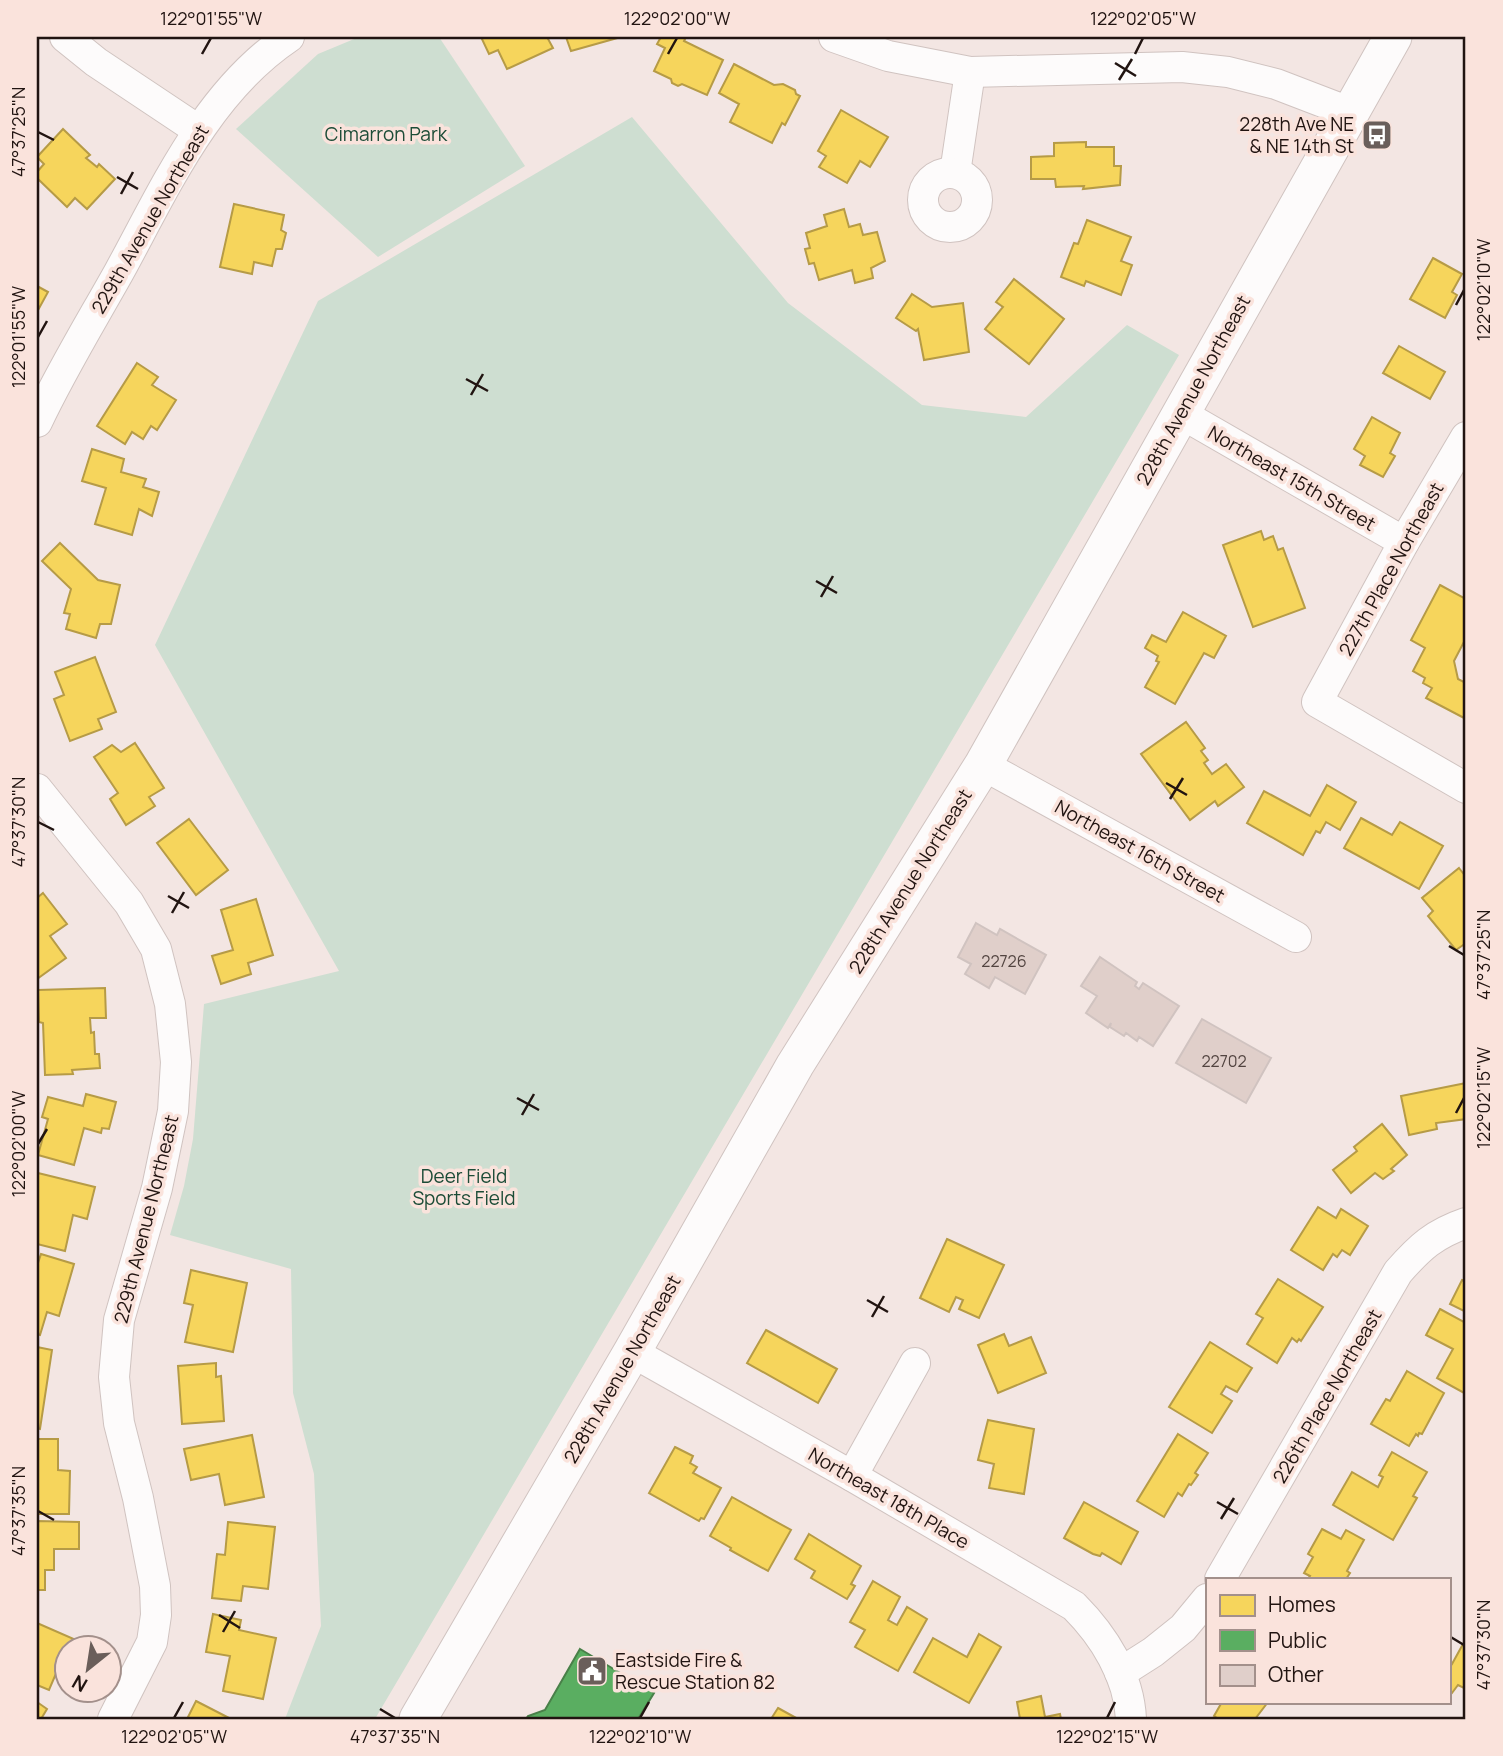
<svg xmlns="http://www.w3.org/2000/svg" width="1503" height="1756" viewBox="0 0 1503 1756" font-family="Manrope,sans-serif">
<style>
.green{fill:#ceded1}
.homes{fill:#f6d55c;stroke:#b69b46;stroke-width:2}
.public{fill:#5aae61;stroke:#498049;stroke-width:2}
.building{fill:#e0cfca;stroke:#d0c3c0;stroke-width:2}
.lines{fill:none;stroke-linecap:round;stroke-linejoin:round}
.minor-casing{stroke:#d0c3c0;stroke-width:32}
.major-casing{stroke:#d0c3c0;stroke-width:39}
.minor{stroke:#fdfbfb;stroke-width:30}
.major{stroke:#fdfbfb;stroke-width:37}
.ticks{fill:none;stroke:#211411;stroke-width:2.5}
.labels{text-anchor:middle;dominant-baseline:central;stroke-width:7;stroke-linejoin:round;paint-order:stroke}
.number-label{font-size:16px;fill:#524440}
.poi-label{font-size:19px;fill:#211411;stroke:#fae3dc;text-anchor:end}
.park-label{font-size:19px;fill:#1c4c37;stroke:#fae3dc}
.street-label{font-size:19px;fill:#211411;stroke:#fae3dc}
.neatline{fill:none;stroke:#211411;stroke-width:2.5}
.ticks-label{font-size:18px;text-anchor:middle;fill:#211411}
</style>
<rect width="100%" height="100%" fill="#f3e6e3"/>
<!-- green -->
<g class="green">
<polygon points="359,37 439,37 525,166 378,257 236,129 318,54"/>
<polygon points="632,117 788,303 922,405 1026,417 1127,325 1179,355 375,1719 285,1719 321,1626 314,1474 293,1393 291,1269 170,1235 184,1186 193,1139 204,1004 339,971 155,645 318,301"/>
</g>
<!-- homes -->
<g class="homes">
<polygon points="481,37 547,37 553,48 507,69 498,50 489,54"/>
<polygon points="566,37 621,37 571,51"/>
<polygon points="661,37 686,37 684,41 723,60 707,95 682,84 678,86 672,83 671,79 654,71 665,48 657,44"/>
<polygon points="734,64 774,85 783,84 795,90 796,94 800,96 785,125 782,123 772,143 730,122 739,104 719,93"/>
<polygon points="841,110 888,137 870,167 860,161 847,183 819,167 826,156 818,151"/>
<polygon points="63,129 90,155 86,158 97,167 99,164 115,179 87,209 75,198 67,207 37,178 37,172 44,164 37,157"/>
<polygon points="1086,142 1086,147 1114,147 1114,166 1121,166 1120,185 1083,189 1084,186 1056,187 1055,179 1031,179 1031,157 1054,156 1054,143"/>
<polygon points="234,204 284,215 281,230 286,233 282,249 276,249 272,266 254,262 252,274 220,267"/>
<polygon points="844,209 849,227 860,224 863,235 877,232 885,261 871,268 873,278 855,283 852,270 819,280 814,263 809,264 805,249 810,248 806,233 827,226 824,215"/>
<polygon points="1087,220 1131,237 1121,261 1132,265 1121,295 1086,281 1084,286 1061,277 1074,243 1078,244"/>
<polygon points="1433,258 1462,274 1452,292 1457,295 1445,318 1410,299"/>
<polygon points="1014,279 1064,319 1029,364 985,329 1003,307 996,302"/>
<polygon points="37,286 48,292 37,312"/>
<polygon points="912,294 932,307 963,303 969,352 924,360 918,329 916,331 896,318"/>
<polygon points="1399,346 1445,372 1430,399 1383,373"/>
<polygon points="137,363 158,377 152,385 176,400 157,430 151,426 143,439 132,432 125,444 97,426"/>
<polygon points="1372,417 1400,433 1390,453 1395,456 1383,477 1360,465 1365,456 1354,449"/>
<polygon points="92,449 124,459 121,472 146,479 143,487 159,492 152,516 139,509 132,535 95,524 106,488 82,481"/>
<polygon points="1261,531 1264,540 1273,536 1278,550 1283,548 1305,608 1253,627 1223,545"/>
<polygon points="60,543 98,580 120,585 111,624 100,624 96,638 66,629 70,614 64,613 71,589 42,561"/>
<polygon points="1440,585 1466,599 1466,638 1454,661 1458,679 1466,683 1466,719 1426,698 1432,688 1423,683 1425,678 1413,671 1425,648 1411,640"/>
<polygon points="1183,612 1226,636 1214,658 1204,653 1175,704 1145,687 1159,662 1156,661 1158,656 1145,648 1152,635 1166,642"/>
<polygon points="95,657 116,712 98,719 102,729 70,741 54,699 64,695 55,672"/>
<polygon points="1186,722 1205,748 1201,751 1208,760 1204,763 1212,774 1226,764 1244,787 1218,806 1215,801 1190,820 1141,754"/>
<polygon points="135,743 164,788 149,797 155,806 126,825 110,799 118,793 94,757 112,745 121,752"/>
<polygon points="1327,785 1356,802 1340,830 1326,822 1320,833 1316,831 1303,855 1247,823 1264,791 1310,816"/>
<polygon points="1361,818 1392,835 1400,822 1443,846 1419,889 1344,848"/>
<polygon points="189,819 228,870 196,895 157,843"/>
<polygon points="1459,868 1466,877 1466,943 1456,950 1428,916 1433,911 1422,898"/>
<polygon points="43,893 67,924 50,936 66,958 37,979 37,898"/>
<polygon points="256,899 273,955 248,963 251,974 221,984 212,956 233,950 221,910"/>
<polygon points="105,988 106,1018 90,1018 91,1033 94,1032 95,1054 99,1054 100,1068 72,1070 73,1074 45,1075 43,1023 39,1022 38,990"/>
<polygon points="1466,1083 1466,1119 1436,1123 1437,1129 1409,1135 1401,1096"/>
<polygon points="86,1094 116,1102 109,1129 102,1128 101,1133 84,1128 74,1165 38,1155 48,1119 42,1117 48,1097 83,1106"/>
<polygon points="1382,1124 1407,1155 1391,1169 1394,1171 1383,1179 1375,1173 1351,1193 1333,1170 1357,1151 1354,1147"/>
<polygon points="38,1173 95,1187 87,1219 73,1215 65,1251 37,1244"/>
<polygon points="1318,1207 1336,1218 1341,1209 1368,1226 1350,1255 1342,1250 1337,1257 1333,1254 1323,1270 1291,1250"/>
<polygon points="947,1239 1004,1265 979,1318 959,1309 963,1300 956,1297 949,1312 920,1298"/>
<polygon points="41,1254 74,1264 59,1316 47,1312 40,1335 37,1334 37,1266"/>
<polygon points="191,1270 247,1283 233,1352 185,1342 193,1305 184,1303"/>
<polygon points="1278,1279 1323,1307 1301,1341 1299,1339 1297,1342 1292,1338 1277,1363 1247,1344 1263,1318 1256,1314"/>
<polygon points="1462,1280 1466,1282 1466,1312 1450,1304"/>
<polygon points="1440,1309 1466,1323 1466,1394 1437,1378 1453,1349 1426,1335"/>
<polygon points="766,1330 837,1369 818,1403 747,1363"/>
<polygon points="1004,1334 1009,1346 1031,1337 1046,1373 998,1393 978,1345"/>
<polygon points="1210,1342 1252,1368 1237,1392 1226,1386 1221,1394 1232,1401 1212,1433 1169,1407"/>
<polygon points="37,1347 52,1350 40,1429 37,1428"/>
<polygon points="216,1363 216,1377 221,1376 224,1421 182,1424 178,1366"/>
<polygon points="1407,1371 1444,1393 1422,1434 1419,1433 1418,1436 1416,1434 1409,1446 1371,1424 1386,1399 1390,1401"/>
<polygon points="988,1420 1034,1429 1024,1494 989,1488 994,1464 978,1460"/>
<polygon points="1178,1434 1208,1453 1195,1473 1198,1475 1191,1485 1189,1484 1182,1496 1178,1493 1164,1517 1137,1501"/>
<polygon points="252,1435 264,1497 225,1505 219,1474 191,1480 184,1449"/>
<polygon points="37,1439 58,1439 58,1470 70,1471 69,1514 38,1514"/>
<polygon points="675,1447 693,1456 690,1463 697,1467 693,1473 721,1488 704,1519 701,1518 699,1521 649,1493"/>
<polygon points="1392,1452 1427,1472 1413,1496 1417,1498 1393,1540 1333,1505 1352,1472 1378,1487 1383,1477 1379,1475"/>
<polygon points="732,1497 791,1530 768,1571 730,1550 731,1548 710,1536"/>
<polygon points="1084,1502 1138,1532 1121,1564 1102,1553 1100,1556 1093,1554 1064,1538"/>
<polygon points="37,1521 79,1522 79,1549 54,1549 54,1570 45,1570 45,1590 37,1590"/>
<polygon points="228,1522 275,1527 268,1589 243,1586 241,1601 212,1598 217,1554 225,1555"/>
<polygon points="1322,1529 1341,1539 1346,1530 1364,1540 1347,1571 1350,1573 1346,1579 1308,1579 1310,1576 1304,1573 1313,1557 1308,1554"/>
<polygon points="809,1534 861,1566 851,1584 855,1586 847,1599 811,1578 815,1571 795,1559"/>
<polygon points="873,1581 900,1597 888,1620 897,1625 907,1607 927,1619 898,1671 855,1647 865,1630 850,1622"/>
<polygon points="213,1614 241,1620 239,1630 276,1638 263,1699 223,1691 230,1656 206,1652"/>
<polygon points="37,1623 76,1640 73,1648 66,1648 66,1659 63,1657 49,1690 37,1685"/>
<polygon points="979,1634 1001,1647 969,1703 914,1672 933,1638 967,1657"/>
<polygon points="1463,1644 1466,1646 1466,1689 1458,1685 1452,1693 1449,1691 1449,1662 1452,1664"/>
<polygon points="1041,1696 1045,1717 1060,1714 1061,1719 1020,1719 1017,1702"/>
<polygon points="196,1701 231,1719 187,1719"/>
<polygon points="37,1702 47,1709 41,1719 37,1719"/>
<polygon points="1222,1702 1268,1702 1255,1719 1219,1719 1214,1716"/>
<polygon points="778,1708 798,1719 771,1719"/>
</g>
<!-- public -->
<polygon class="public" points="580,1649 654,1693 638,1719 526,1719 528,1716 545,1710"/>
<!-- building -->
<g class="building">
<polygon points="976,923 997,935 1000,929 1046,955 1025,994 995,977 989,988 965,974 971,964 958,957"/>
<polygon points="1100,957 1137,982 1135,986 1139,989 1143,983 1179,1006 1153,1046 1139,1037 1137,1041 1126,1033 1124,1036 1110,1027 1111,1023 1108,1028 1086,1013 1097,996 1081,986"/>
<polygon points="1202,1019 1271,1058 1246,1103 1176,1063"/>
</g>
<g class="lines">
<!-- minor casing -->
<g class="minor-casing">
<g id="minor">
<polyline points="65,37 96,62 198,130"/>
<polyline points="834,37 888,56 970,72 1182,67 1228,72 1276,84 1349,112"/>
<polyline points="955,173 970,72"/>
<circle cx="950" cy="200" r="27"/>
<polyline points="1180,413 1404,542"/>
<path d="M37,422c24,-51 54,-100 82,-150 46,-84 88,-180 170,-235"/>
<polyline points="1466,437 1404,542 1317,702 1466,788"/>
<polyline points="983,765 1296,937"/>
<polyline points="37,789 129,903 156,949 170,1004 176,1062 173,1111 157,1188 119,1320 114,1377 119,1423 138,1498 155,1586 156,1615 152,1642 113,1719"/>
<path d="M632,1352l220,124 222,130c30,30 55,70 57,113"/>
<polyline points="852,1476 915,1363"/>
<path d="M1220,1579l178,-307c22,-25 36,-38 68,-49"/>
<polyline points="1120,1673 1153,1652 1183,1628 1207,1599"/>
</g>
</g>
<!-- major casing -->
<g class="major-casing">
<polyline id="major" points="418,1719 632,1352 795,1065 983,765 1393,37"/>
</g>
<!-- minor -->
<use href="#minor" class="minor"/>
<!-- major -->
<use href="#major" class="major"/>
</g>
<!-- ticks -->
<path class="ticks" d="M202,54l9,-16M668,54l9,-16M1135,54l8,-16M1115,63l21,13M1119,80l13,-21M38,132l16,8M117,177l21,12M121,194l12,-22M1456,305l8,-15M38,337l9,-16M466,379l22,12M471,395l12,-21M816,581l21,12M821,597l12,-21M1166,783l21,12M1170,799l13,-21M38,822l16,8M168,896l21,12M172,913l12,-21M1449,946l15,9M517,1098l22,12M1456,1113l8,-15M522,1115l12,-21M38,1144l9,-15M867,1300l21,12M872,1317l12,-21M1217,1502l21,12M38,1511l16,9M1221,1519l13,-21M219,1615l21,13M223,1632l12,-21M1449,1636l15,9M380,1709l15,9M174,1718l9,-16M640,1718l9,-16M1107,1718l8,-16"/>
<!-- icons -->
<defs>
<g id="bus-square" transform="scale(1.575)"><rect x="-9" y="-9" width="18" height="18" rx="4" fill="#6a5e5a" stroke="#fae3dc"/><path d="M-5-6H5V4H4V6H2V4H-2V6H-4V4H-5ZM-3.5-4V0h7V-4ZM-3.5 1.2v1.5H-2V1.2ZM2 1.2v1.5H3.5V1.2Z" fill="#fff"/></g>
<g id="civic-square" transform="scale(1.575)"><rect x="-9" y="-9" width="18" height="18" rx="4" fill="#6a5e5a" stroke="#fae3dc"/><path d="M-.6-6.5H3V-4.5H.6V-3L4-1V1h2V6H-6V1h2V-1L-.6-3ZM-1.2 2.5V6h2.4V2.5Z" fill="#fff"/></g>
</defs>
<g fill-rule="evenodd">
<use href="#bus-square" x="1377" y="135"/>
<use href="#civic-square" x="592" y="1671"/>
</g>
<g class="labels">
<!-- number labels -->
<g class="number-label">
<text x="1004" y="961">22726</text>
<text x="1224" y="1061">22702</text>
</g>
<!-- poi labels -->
<g class="poi-label">
<text x="1354" y="124">228th Ave NE<tspan x="1354" dy="22">&amp; NE 14th St</tspan></text>
<text x="615" y="1660" text-anchor="start">Eastside Fire &amp;<tspan x="615" dy="22">Rescue Station 82</tspan></text>
</g>
<!-- park labels -->
<g class="park-label">
<text x="386" y="134">Cimarron Park</text>
<text x="464" y="1176">Deer Field<tspan x="464" dy="22">Sports Field</tspan></text>
</g>
<!-- street labels -->
<g class="street-label">
<text transform="translate(150 219) rotate(-60)">229th Avenue Northeast</text>
<text transform="translate(1193 390) rotate(-61)">228th Avenue Northeast</text>
<text transform="translate(1292 478) rotate(30)">Northeast 15th Street</text>
<text transform="translate(1391 569) rotate(-61)">227th Place Northeast</text>
<text transform="translate(1140 851) rotate(29)">Northeast 16th Street</text>
<text transform="translate(910 881) rotate(-58)">228th Avenue Northeast</text>
<text transform="translate(146 1219) rotate(-76)">229th Avenue Northeast</text>
<text transform="translate(622 1369) rotate(-60)">228th Avenue Northeast</text>
<text transform="translate(1327 1396) rotate(-60)">226th Place Northeast</text>
<text transform="translate(889 1498) rotate(30)">Northeast 18th Place</text>
</g>
</g>
<!-- border -->
<rect width="1503" height="1756" fill="none" stroke="#fae3dc" stroke-width="77"/>
<!-- legend -->
<rect x="1206" y="1578" width="245" height="126" fill="#fae3dc" stroke="#a3908b" stroke-width="2"/>
<rect x="1220" y="1595" width="35" height="21" fill="#f6d55c" stroke="#a3908b" stroke-width="2"/>
<text x="1268" y="1612" font-size="21" fill="#211411">Homes</text>
<rect x="1220" y="1630" width="35" height="21" fill="#5aae61" stroke="#a3908b" stroke-width="2"/>
<text x="1268" y="1648" font-size="21" fill="#211411">Public</text>
<rect x="1220" y="1665" width="35" height="21" fill="#e0cfca" stroke="#a3908b" stroke-width="2"/>
<text x="1268" y="1682" font-size="21" fill="#211411">Other</text>
<!-- north arrow -->
<g transform="translate(88 1669) rotate(210)"><circle r="33" fill="#fae3dc" stroke="#a3908b" stroke-width="2"/>
<path d="M0-5L12 26L0 18L-12 26Z" fill="#6a5e5a"/>
<text y="-10" font-size="19" font-weight="bold" text-anchor="middle" fill="#211411">N</text>
</g>
<rect x="38" y="38" width="1426" height="1680" class="neatline"/>
<g class="ticks-label">
<text x="211" y="25">122°01'55"W</text>
<text x="677" y="25">122°02'00"W</text>
<text x="1143" y="25">122°02'05"W</text>
<text transform="translate(19 132) rotate(-90)" y="6">47°37'25"N</text>
<text transform="translate(1484 290) rotate(-90)" y="6">122°02'10"W</text>
<text transform="translate(19 337) rotate(-90)" y="6">122°01'55"W</text>
<text transform="translate(19 822) rotate(-90)" y="6">47°37'30"N</text>
<text transform="translate(1484 955) rotate(-90)" y="6">47°37'25"N</text>
<text transform="translate(1484 1098) rotate(-90)" y="6">122°02'15"W</text>
<text transform="translate(19 1144) rotate(-90)" y="6">122°02'00"W</text>
<text transform="translate(19 1511) rotate(-90)" y="6">47°37'35"N</text>
<text transform="translate(1484 1645) rotate(-90)" y="6">47°37'30"N</text>
<text x="174" y="1743">122°02'05"W</text>
<text x="395" y="1743">47°37'35"N</text>
<text x="640" y="1743">122°02'10"W</text>
<text x="1107" y="1743">122°02'15"W</text>
</g>
</svg>
